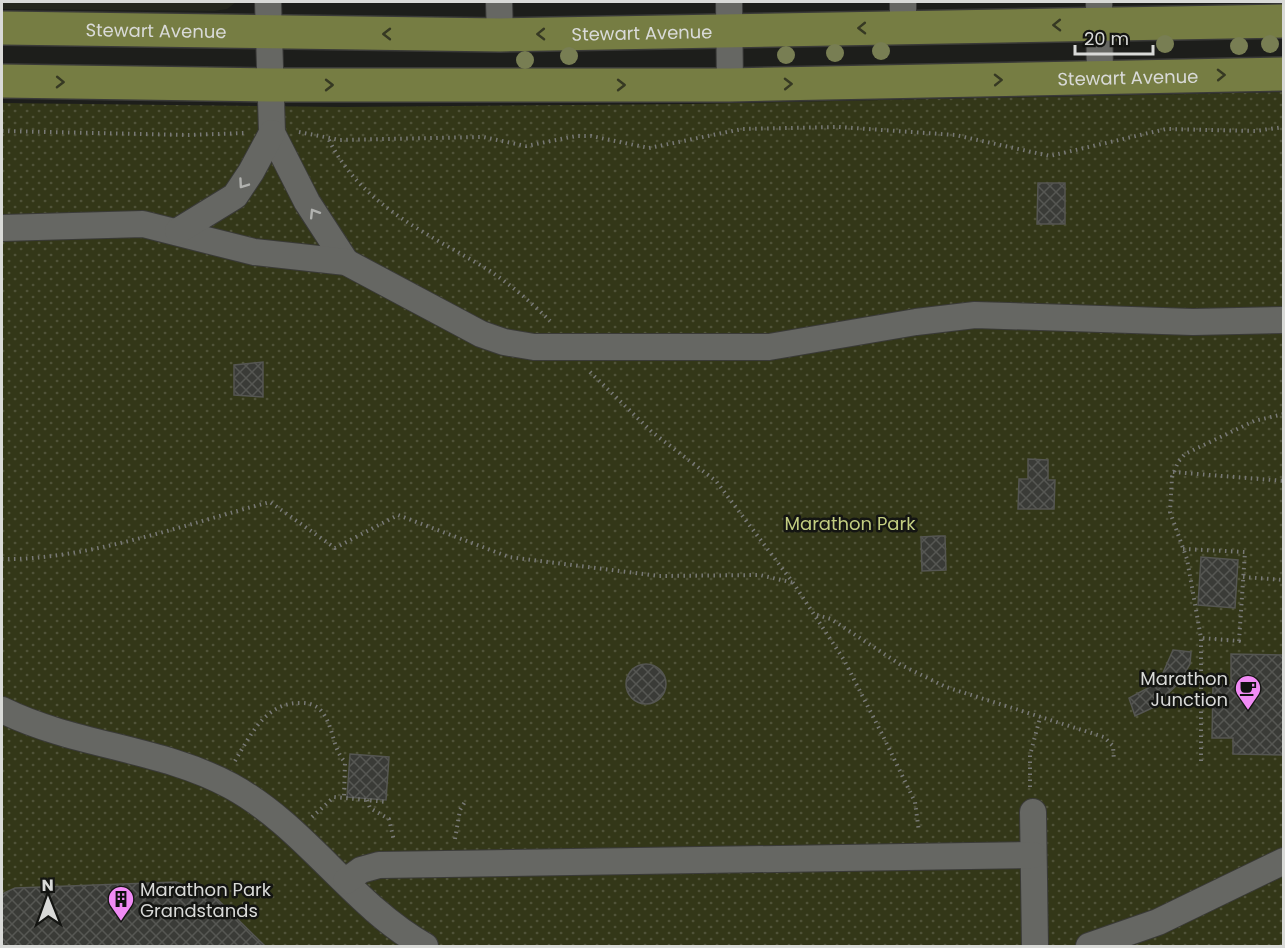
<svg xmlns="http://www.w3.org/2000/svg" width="1285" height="948" viewBox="0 0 1285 948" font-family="Poppins,sans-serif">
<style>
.built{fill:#25271e}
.grass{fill:url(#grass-dots)}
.building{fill:url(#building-cross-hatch);stroke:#555652;stroke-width:1.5}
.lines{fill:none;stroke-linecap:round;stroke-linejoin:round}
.minor-casing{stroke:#3a3a38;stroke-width:28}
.major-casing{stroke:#3a3a38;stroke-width:36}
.path{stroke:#787976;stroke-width:4;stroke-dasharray:1.5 4.5;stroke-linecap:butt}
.minor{stroke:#666763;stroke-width:26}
.major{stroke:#767d43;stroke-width:33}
.tree{fill:#787e53}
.oneway{stroke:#363923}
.oneway2{stroke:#b1b2af}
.labels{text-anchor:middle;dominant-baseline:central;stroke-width:5;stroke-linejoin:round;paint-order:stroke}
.street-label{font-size:18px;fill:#d9dad8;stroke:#141512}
.park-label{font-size:18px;fill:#c2cd80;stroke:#141512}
.poi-label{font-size:18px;fill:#d9dad8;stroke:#141512;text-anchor:end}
</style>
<defs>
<pattern id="grass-dots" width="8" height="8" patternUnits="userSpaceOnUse" patternTransform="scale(1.5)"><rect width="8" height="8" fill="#333718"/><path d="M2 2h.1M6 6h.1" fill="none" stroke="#505339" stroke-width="1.8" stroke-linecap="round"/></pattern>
<pattern id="building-cross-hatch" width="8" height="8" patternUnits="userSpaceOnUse" patternTransform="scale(1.5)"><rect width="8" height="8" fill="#3a3b37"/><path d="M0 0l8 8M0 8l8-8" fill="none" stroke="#565753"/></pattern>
</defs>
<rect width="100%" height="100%" fill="#1d1e1b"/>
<!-- built -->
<polygon class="built" points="2,2 236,2 227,9 214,11 2,9"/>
<!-- grass -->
<polygon class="grass" points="1283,92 1283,946 2,946 2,103 343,107 690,104"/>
<!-- building -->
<g class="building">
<polygon points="1038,183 1065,183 1065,224 1037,224"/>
<polygon points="263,362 263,397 234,395 234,365"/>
<polygon points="1028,459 1048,460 1048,480 1055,480 1054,509 1018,509 1019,479 1028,479"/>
<polygon points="938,536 945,536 946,570 922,571 921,537"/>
<polygon points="1201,557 1238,560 1235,608 1198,605"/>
<polygon points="1173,650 1191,652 1190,664 1179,683 1152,708 1135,716 1129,698 1159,682"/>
<polygon points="1231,654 1284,655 1284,755 1233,754 1233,738 1212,738 1213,685 1231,685"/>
<circle cx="646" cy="684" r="20"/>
<polygon points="350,754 389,757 386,800 347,797"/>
<polygon points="176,882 215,897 265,946 2,946 2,894 15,888"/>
</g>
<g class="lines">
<!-- minor casing -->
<g class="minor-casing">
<g id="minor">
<polyline points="268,2 272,133 307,202 346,262"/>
<polyline points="499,2 500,35"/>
<polyline points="729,2 730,85"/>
<polyline points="903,2 903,28"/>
<polyline points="1099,2 1100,78"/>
<polyline points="2,228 143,224 254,252 346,262 481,334 504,342 534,347 769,347 916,322 975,315 1193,322 1284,320"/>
<polyline points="178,231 235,196 251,172 272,133"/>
<path d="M2,710c73,36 159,38 229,76 75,41 121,119 194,160"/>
<polyline points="1033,812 1035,946"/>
<polyline points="346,881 361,870 379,865 1033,855"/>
<polyline points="1089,946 1158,922 1284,861"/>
</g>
</g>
<!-- major casing -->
<g class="major-casing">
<g id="major">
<path id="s1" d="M2,28l498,7 784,-14"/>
<path id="s2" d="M2,81l268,4h460l554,-11"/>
</g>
</g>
<!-- path -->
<g class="path">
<polyline points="2,131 188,135 244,133"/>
<polyline points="299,132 340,140 483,137 526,146 576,136 591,136 649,148 742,129 839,127 955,135 1050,156 1166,129 1255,131 1284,127"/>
<path d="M329,140c33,67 101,94 161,131 21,14 42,32 60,50"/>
<polyline points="590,372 652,432 716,481 794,584 844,660 882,734 915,802 919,832"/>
<polyline points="1173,472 1284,481"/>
<polyline points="1183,549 1245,552 1239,641 1201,638"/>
<path d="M2,559c81,2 188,-36 268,-57l65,46 63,-33 111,42 150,19 101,-1 34,8"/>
<polyline points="1243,577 1284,580"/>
<polyline points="817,615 831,619 901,665 946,687 1104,737 1113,746 1114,761"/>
<path d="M235,761c16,-27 31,-59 66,-58 8,0 16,2 21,9 12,15 10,36 23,50l-1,35"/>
<polyline points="1201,761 1201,638 1187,559 1170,512 1172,477 1178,462 1185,454 1254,421 1284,414"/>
<polyline points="1030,787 1030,755 1040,718"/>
<polyline points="367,800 370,808 389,819 394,841"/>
<polyline points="312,817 334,797 387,802"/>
<polyline points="455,839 460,810 466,800"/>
</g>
<!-- minor -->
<use href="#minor" class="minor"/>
<!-- major -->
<use href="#major" class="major"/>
</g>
<!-- trees -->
<g class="tree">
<circle cx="1165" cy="44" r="9"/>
<circle cx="1270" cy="44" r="9"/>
<circle cx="1239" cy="46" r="9"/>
<circle cx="881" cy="51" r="9"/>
<circle cx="835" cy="53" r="9"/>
<circle cx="786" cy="55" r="9"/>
<circle cx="569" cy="56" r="9"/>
<circle cx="525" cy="60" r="9"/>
</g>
<!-- one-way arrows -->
<defs><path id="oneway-chevron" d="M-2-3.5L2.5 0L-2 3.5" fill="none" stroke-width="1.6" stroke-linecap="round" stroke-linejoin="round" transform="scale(1.5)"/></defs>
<g class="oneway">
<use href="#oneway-chevron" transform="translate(1057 25) rotate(179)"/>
<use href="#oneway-chevron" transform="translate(862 28) rotate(179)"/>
<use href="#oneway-chevron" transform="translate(387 34) rotate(-180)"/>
<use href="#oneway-chevron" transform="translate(541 34) rotate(179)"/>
<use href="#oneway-chevron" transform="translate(1221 75) rotate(-1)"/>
<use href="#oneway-chevron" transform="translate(998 80) rotate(-1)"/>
<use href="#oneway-chevron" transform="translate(60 82) rotate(1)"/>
<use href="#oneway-chevron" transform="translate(788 84) rotate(-1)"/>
<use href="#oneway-chevron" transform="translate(329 85)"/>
<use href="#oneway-chevron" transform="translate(621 85)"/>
</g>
<g class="oneway2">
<use href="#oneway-chevron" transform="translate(243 184) rotate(125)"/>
<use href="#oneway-chevron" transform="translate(314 213) rotate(-122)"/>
</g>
<!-- icons -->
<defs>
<g id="cafe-pin" transform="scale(1.35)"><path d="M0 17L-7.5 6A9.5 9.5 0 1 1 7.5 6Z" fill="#f18bf5" stroke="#141512"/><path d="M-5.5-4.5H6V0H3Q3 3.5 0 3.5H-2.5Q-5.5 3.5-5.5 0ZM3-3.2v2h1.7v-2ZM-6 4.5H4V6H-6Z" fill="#111"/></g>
<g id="building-pin" transform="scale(1.35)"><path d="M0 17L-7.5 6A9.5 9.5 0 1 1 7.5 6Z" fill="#f18bf5" stroke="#141512"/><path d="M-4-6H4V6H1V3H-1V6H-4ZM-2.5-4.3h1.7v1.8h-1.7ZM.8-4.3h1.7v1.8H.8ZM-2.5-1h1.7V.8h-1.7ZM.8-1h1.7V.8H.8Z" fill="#111"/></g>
</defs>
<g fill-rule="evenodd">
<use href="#cafe-pin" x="1248" y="688"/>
<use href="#building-pin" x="121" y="899"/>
</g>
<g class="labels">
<!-- street labels -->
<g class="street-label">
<text stroke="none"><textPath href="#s1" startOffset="154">Stewart Avenue</textPath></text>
<text stroke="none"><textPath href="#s1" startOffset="640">Stewart Avenue</textPath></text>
<text stroke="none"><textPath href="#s2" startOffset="1126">Stewart Avenue</textPath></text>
</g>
<!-- park labels -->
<g class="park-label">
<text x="850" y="523">Marathon Park</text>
</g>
<!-- poi labels -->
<g class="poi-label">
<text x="1228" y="678">Marathon<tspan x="1228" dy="21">Junction</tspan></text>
<text x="140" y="889" text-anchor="start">Marathon Park<tspan x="140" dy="21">Grandstands</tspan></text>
</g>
</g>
<!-- border -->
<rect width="1285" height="948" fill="none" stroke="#d9dad8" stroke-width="6"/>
<!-- north arrow -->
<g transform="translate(48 900) rotate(359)" stroke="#141512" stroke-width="4.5" paint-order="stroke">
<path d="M0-4.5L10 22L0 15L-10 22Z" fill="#d9dad8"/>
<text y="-9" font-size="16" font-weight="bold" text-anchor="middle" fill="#d9dad8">N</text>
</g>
<!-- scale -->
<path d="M1075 45v9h78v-9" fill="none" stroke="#d9dad8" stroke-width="3"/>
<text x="1084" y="45" font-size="18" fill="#d9dad8" stroke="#141512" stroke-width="4.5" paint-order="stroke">20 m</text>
</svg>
